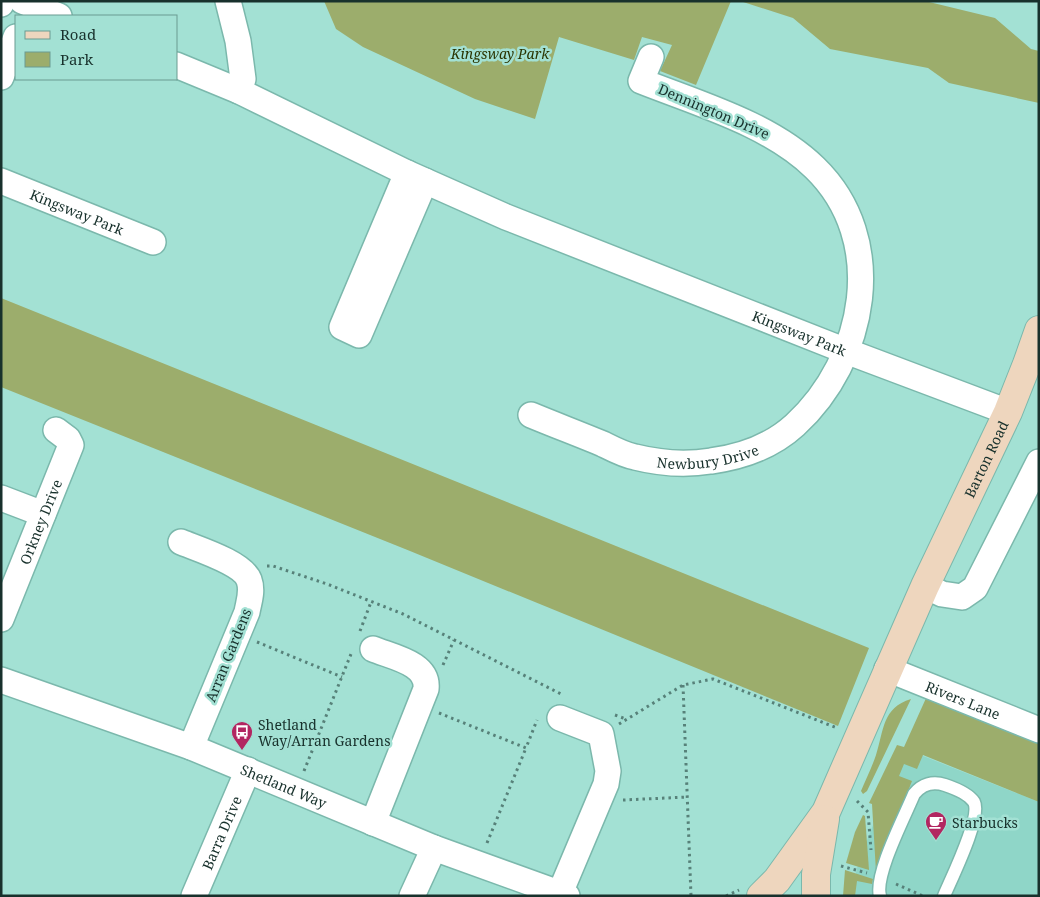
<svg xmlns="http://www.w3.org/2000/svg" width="1040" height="897" viewBox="0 0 1040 897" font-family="'Noto Serif',serif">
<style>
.built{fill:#8fd6c8}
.green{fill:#9cad6c}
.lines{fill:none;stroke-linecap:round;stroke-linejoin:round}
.lane-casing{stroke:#7bb8ac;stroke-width:15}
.street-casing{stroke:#7bb8ac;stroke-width:28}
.secondary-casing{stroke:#7bb8ac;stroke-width:30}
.path{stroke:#578179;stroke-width:3;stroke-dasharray:2.5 4;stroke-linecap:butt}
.lane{stroke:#fff;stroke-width:12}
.street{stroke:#fff;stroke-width:25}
.secondary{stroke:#eed6be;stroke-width:28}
.labels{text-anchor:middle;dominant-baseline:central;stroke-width:5;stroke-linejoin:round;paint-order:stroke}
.park-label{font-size:14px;font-style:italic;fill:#2a3400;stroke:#a3e1d4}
.street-label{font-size:14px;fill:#18312c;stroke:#a3e1d4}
.poi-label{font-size:14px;fill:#18312c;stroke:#a3e1d4;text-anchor:start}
</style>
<rect width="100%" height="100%" fill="#a3e1d4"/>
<!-- built -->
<polygon class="built" points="903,748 1039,802 1039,896 850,896 859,861"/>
<!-- green -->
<g class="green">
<polygon points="324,1 731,1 696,85 660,71 672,45 642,37 634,60 559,37 535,119 475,99 363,47 336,29"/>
<polygon points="740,1 925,1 995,18 1031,49 1039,51 1039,103 949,83 928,68 830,49 793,18"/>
<polygon points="1,298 869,648 838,726 410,551 1,387"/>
<polygon points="927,696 1039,740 1039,802 923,755 917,769 904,764 899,776 912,781 876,872 872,804 869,803 897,745 904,747"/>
<path d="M911,699l-44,92 -4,3 -2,-3c5,-12 11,-24 15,-36 8,-25 6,-47 35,-56z"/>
<polygon points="863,815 865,816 869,870 846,863 855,832"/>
<polygon points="845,870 873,879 872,884 857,881 855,896 843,896"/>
</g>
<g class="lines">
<!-- lane casing -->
<g class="lane-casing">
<path id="lane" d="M880,896c-6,-21 25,-80 34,-102 8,-10 19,-13 31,-9 9,3 23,8 29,17 8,15 -23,77 -30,94"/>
</g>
<!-- street casing -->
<g class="street-casing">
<g id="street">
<polyline points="22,1 59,16"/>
<polyline points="228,1 238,41 243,79 239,91"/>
<polyline points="1,4 2,1"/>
<path id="s1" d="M176,65l63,26 168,82 99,44 340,134 162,61"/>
<polyline points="1,77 16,37"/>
<polyline points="407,173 342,327 359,335 425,181"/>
<path id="s2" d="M1,181l152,61"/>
<path id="s3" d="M531,415c24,10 48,19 72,29 10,5 21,11 32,13 24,6 51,8 76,4 30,-4 61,-15 84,-36 71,-65 94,-185 20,-257 -45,-44 -116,-64 -174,-87l10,-24"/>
<polyline points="1,498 43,514"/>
<path d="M181,542c17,7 62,21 68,38 4,11 0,21 -2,32l-56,135"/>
<polyline points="925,586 942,594 962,597 975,588 1039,462"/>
<path id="s4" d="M1,619l70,-174 -3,-6 -12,-9"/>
<path id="s5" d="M887,669l152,61"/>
<path id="s6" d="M1,680l190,67 243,101 133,48"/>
<polyline points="560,718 601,734 608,771 606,784 560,893"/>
<path d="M373,823l53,-134c3,-26 -34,-32 -53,-40"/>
<path id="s7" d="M194,896l54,-126"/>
<polyline points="412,896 434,848"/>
</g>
</g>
<!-- secondary casing -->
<g class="secondary-casing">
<g id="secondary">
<path id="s8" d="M761,896l16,-16 49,-68 99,-226 83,-174 19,-48 12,-34"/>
<polyline points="816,896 816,874 825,819"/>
</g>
</g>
<!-- path -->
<g class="path">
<polyline points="267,566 273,566 327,584 403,614 563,695"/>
<polyline points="360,631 371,602"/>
<polyline points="257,642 342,677"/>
<polyline points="443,665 454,640"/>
<polyline points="683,685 691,896"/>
<polyline points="439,713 526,748 537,720"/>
<polyline points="615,715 626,719"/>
<polyline points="619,724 683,685 713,679 837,728"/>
<polyline points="304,771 351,654"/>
<polyline points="623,800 688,797"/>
<polyline points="857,801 868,812 871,850"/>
<polyline points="487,843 526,748"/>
<polyline points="841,866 867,873"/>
<polyline points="896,884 923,896"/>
<polyline points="726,896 739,890"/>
</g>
<!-- lane -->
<use href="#lane" class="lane"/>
<!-- street -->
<use href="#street" class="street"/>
<!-- secondary -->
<use href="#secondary" class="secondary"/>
</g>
<!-- icons -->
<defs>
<g id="bus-pin" transform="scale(1.125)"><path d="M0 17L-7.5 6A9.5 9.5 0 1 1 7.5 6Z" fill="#b22661" stroke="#a3e1d4"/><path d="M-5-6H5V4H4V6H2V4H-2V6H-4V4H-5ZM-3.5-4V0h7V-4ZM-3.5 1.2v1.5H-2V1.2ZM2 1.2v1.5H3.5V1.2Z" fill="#fff"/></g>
<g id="cafe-pin" transform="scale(1.125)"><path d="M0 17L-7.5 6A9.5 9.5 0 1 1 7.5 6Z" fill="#b22661" stroke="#a3e1d4"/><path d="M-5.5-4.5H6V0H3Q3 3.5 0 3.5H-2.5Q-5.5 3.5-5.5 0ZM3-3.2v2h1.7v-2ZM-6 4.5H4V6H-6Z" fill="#fff"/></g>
</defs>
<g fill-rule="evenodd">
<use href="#bus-pin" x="242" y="732"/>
<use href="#cafe-pin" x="936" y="822"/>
</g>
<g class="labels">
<!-- park labels -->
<g class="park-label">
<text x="500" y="53">Kingsway Park</text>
</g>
<!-- street labels -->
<g class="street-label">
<text transform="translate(714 111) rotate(23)">Dennington Drive</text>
<text stroke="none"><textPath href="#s2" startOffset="82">Kingsway Park</textPath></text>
<text stroke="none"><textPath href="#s1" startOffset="679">Kingsway Park</textPath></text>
<text stroke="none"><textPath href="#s3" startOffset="186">Newbury Drive</textPath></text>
<text stroke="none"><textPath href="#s8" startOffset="494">Barton Road</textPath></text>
<text stroke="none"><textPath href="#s4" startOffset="105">Orkney Drive</textPath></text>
<text transform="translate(228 655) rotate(-68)">Arran Gardens</text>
<text stroke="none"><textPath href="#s5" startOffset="82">Rivers Lane</textPath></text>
<text stroke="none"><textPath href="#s6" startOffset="302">Shetland Way</textPath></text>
<text stroke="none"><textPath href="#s7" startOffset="69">Barra Drive</textPath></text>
</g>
<!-- poi labels -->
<g class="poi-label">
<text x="258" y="724">Shetland<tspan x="258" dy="16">Way/Arran Gardens</tspan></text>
<text x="952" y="822">Starbucks</text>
</g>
</g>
<!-- border -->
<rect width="1040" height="897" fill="none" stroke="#18312c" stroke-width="5"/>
<!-- legend -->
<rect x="15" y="15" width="162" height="65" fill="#a3e1d4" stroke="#6b9b91"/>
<rect x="25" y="31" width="25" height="8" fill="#eed6be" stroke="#6b9b91"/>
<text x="60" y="40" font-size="15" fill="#18312c">Road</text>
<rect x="25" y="52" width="25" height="15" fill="#9cad6c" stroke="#6b9b91"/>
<text x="60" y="65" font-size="15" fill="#18312c">Park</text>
</svg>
